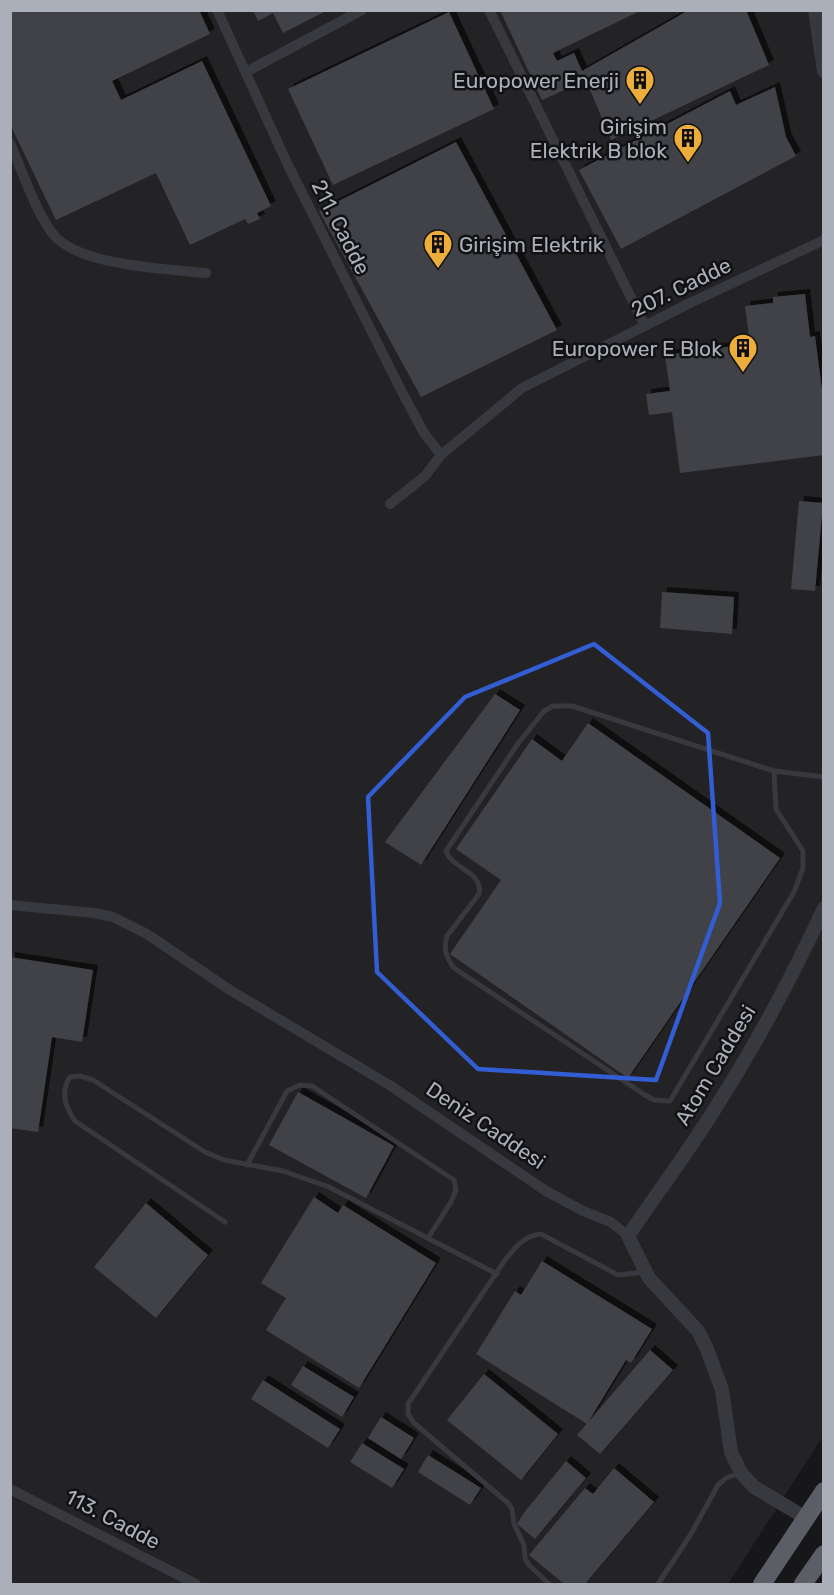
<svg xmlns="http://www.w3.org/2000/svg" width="834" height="1595" viewBox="0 0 834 1595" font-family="Rubik,sans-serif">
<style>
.built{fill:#232326}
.building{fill:#414246;filter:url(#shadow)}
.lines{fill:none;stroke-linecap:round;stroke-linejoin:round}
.service{stroke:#38393e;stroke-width:5}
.minor{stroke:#38393e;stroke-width:10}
.tertiary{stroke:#38393e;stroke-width:14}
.trunk{stroke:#5c5e66;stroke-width:18}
.marked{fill:none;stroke:#325dd3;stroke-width:4.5;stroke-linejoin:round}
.labels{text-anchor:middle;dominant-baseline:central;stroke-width:5;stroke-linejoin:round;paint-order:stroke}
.poi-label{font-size:21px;fill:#aaafb9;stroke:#121214;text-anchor:end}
.street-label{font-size:21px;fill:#aaafb9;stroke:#121214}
</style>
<defs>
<filter id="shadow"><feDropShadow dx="5" dy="-5" stdDeviation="0" flood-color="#0009"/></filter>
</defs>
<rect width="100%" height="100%" fill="#171719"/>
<!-- built -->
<polygon class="built" points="11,11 823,11 823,1436 728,1584 11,1584"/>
<!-- building -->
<g class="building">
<polygon points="10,10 199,10 210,34 112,81 121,100 202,61 271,206 257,213 260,219 248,224 245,219 190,245 156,173 56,220 10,124"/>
<polygon points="253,10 328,10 283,33 273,13 258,21"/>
<polygon points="500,10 642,10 553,53 557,61 574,53 582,71 689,10 746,10 769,65 611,140 586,80 542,100"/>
<polygon points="449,12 494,109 333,185 288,89"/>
<polygon points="775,87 786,137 796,156 621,249 579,170 730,91 736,105"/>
<polygon points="456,142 557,330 421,397 319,211"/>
<polygon points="805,294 810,337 815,336 824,406 824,455 680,473 672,412 649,415 646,394 670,391 665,355 750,344 745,306 773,303 773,297"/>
<polygon points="799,501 823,503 815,591 791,589"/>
<polygon points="662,592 734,597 732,634 660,628"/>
<polygon points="495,694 520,710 421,865 385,842"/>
<polygon points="588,723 780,858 628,1078 450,954 501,880 456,849 532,739 562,761"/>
<polygon points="10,957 93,970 82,1042 52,1037 38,1132 10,1128"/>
<polygon points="298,1092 394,1146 366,1198 269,1145"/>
<polygon points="314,1197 338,1213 343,1205 436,1263 359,1388 266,1330 286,1298 261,1283"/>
<polygon points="146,1203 208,1255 156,1318 94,1267"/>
<polygon points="542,1261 652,1329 631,1363 626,1360 587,1424 476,1354 515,1291 521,1295"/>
<polygon points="650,1350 673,1370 600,1454 577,1435"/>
<polygon points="303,1366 354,1397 342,1417 291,1385"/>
<polygon points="484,1374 558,1434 521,1480 447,1420"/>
<polygon points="263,1380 340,1429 328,1448 251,1399"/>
<polygon points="381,1417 414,1438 401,1459 368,1438"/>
<polygon points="362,1443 404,1469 392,1488 350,1462"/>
<polygon points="428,1455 481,1488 470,1505 418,1472"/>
<polygon points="566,1461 586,1478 535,1539 517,1524 523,1514"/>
<polygon points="614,1468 654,1502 585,1584 564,1584 529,1555 585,1488 593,1494"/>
</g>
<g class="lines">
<!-- service -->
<g class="service">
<path d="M774,771l2,38 27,42v17l-9,24 -124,209 -16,-1 -9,-5 -191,-127c-8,-11 -11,-19 -7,-32l32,-42c5,-22 -27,-25 -33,-43l71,-106 27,-34 9,-5h19l202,65 50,6"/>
<polyline points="247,1165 287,1091 300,1085 312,1086 454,1180 456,1190 451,1202 428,1238"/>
<path d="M225,1222l-150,-101c-10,-14 -15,-29 -5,-44l10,-1 13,4 112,72 19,8 59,11 46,16 168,87"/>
<path d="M549,1584l-21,-20 -3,-6 -1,-13 -10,-21 -2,-15 -4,-6 -94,-80 -6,-9v-10l97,-144c11,-13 18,-24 36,-26l77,41 27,-3"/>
<polyline points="658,1584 691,1534 718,1485 726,1478 740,1473"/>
</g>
<!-- minor -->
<g class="minor">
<polyline points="217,10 288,165 403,394 424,433 441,455"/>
<polyline points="489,10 645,326"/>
<polyline points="246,72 362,10"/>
<path d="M10,143c12,27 25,68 43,91 25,32 114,35 153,39"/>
<polyline points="390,504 425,476 441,455 522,388 690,303 824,240"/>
<polyline points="10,905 94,913 113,917 147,934 230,990 391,1086 546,1191 583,1211 611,1222 628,1236"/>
<polyline points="10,1489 196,1584"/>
</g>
<!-- tertiary -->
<g class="tertiary">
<polyline points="815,10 824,71"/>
<path d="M806,1518l-52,-31 -13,-14 -10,-21 -9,-62 -15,-41 -9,-18 -49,-53 -21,-42c29,-43 61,-85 88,-129 41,-64 76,-130 108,-199"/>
</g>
<!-- trunk -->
<g class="trunk">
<polyline points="762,1584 824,1491"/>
<polyline points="803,1584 824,1554"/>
</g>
</g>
<!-- marked area -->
<path class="marked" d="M594,644l114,89 12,170 -64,177 -178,-11 -101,-97 -9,-175 97,-100z"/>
<!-- icons -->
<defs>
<g id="building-pin" transform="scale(1.5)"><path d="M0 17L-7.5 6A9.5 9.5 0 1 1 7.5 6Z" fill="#edad3b" stroke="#121214"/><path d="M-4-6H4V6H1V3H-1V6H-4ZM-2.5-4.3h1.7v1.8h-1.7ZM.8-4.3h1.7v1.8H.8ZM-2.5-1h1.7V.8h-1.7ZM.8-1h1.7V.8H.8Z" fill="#111"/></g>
</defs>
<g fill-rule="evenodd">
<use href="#building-pin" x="640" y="80"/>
<use href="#building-pin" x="688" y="138"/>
<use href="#building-pin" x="438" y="244"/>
<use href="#building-pin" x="743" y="348"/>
</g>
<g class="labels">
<!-- poi labels -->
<g class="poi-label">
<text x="619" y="80">Europower Enerji</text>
<text x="667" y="126">Girişim<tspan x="667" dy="24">Elektrik B blok</tspan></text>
<text x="459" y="244" text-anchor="start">Girişim Elektrik</text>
<text x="722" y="348">Europower E Blok</text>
</g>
<!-- street labels -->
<g class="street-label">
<text transform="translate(341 227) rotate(63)">211. Cadde</text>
<text transform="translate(681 287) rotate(-26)">207. Cadde</text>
<text transform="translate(715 1065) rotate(-59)">Atom Caddesi</text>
<text transform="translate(486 1125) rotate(34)">Deniz Caddesi</text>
<text transform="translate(113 1519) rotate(28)">113. Cadde</text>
</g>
</g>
<!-- border -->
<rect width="834" height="1595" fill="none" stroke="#aaafb9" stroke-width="24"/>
</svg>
